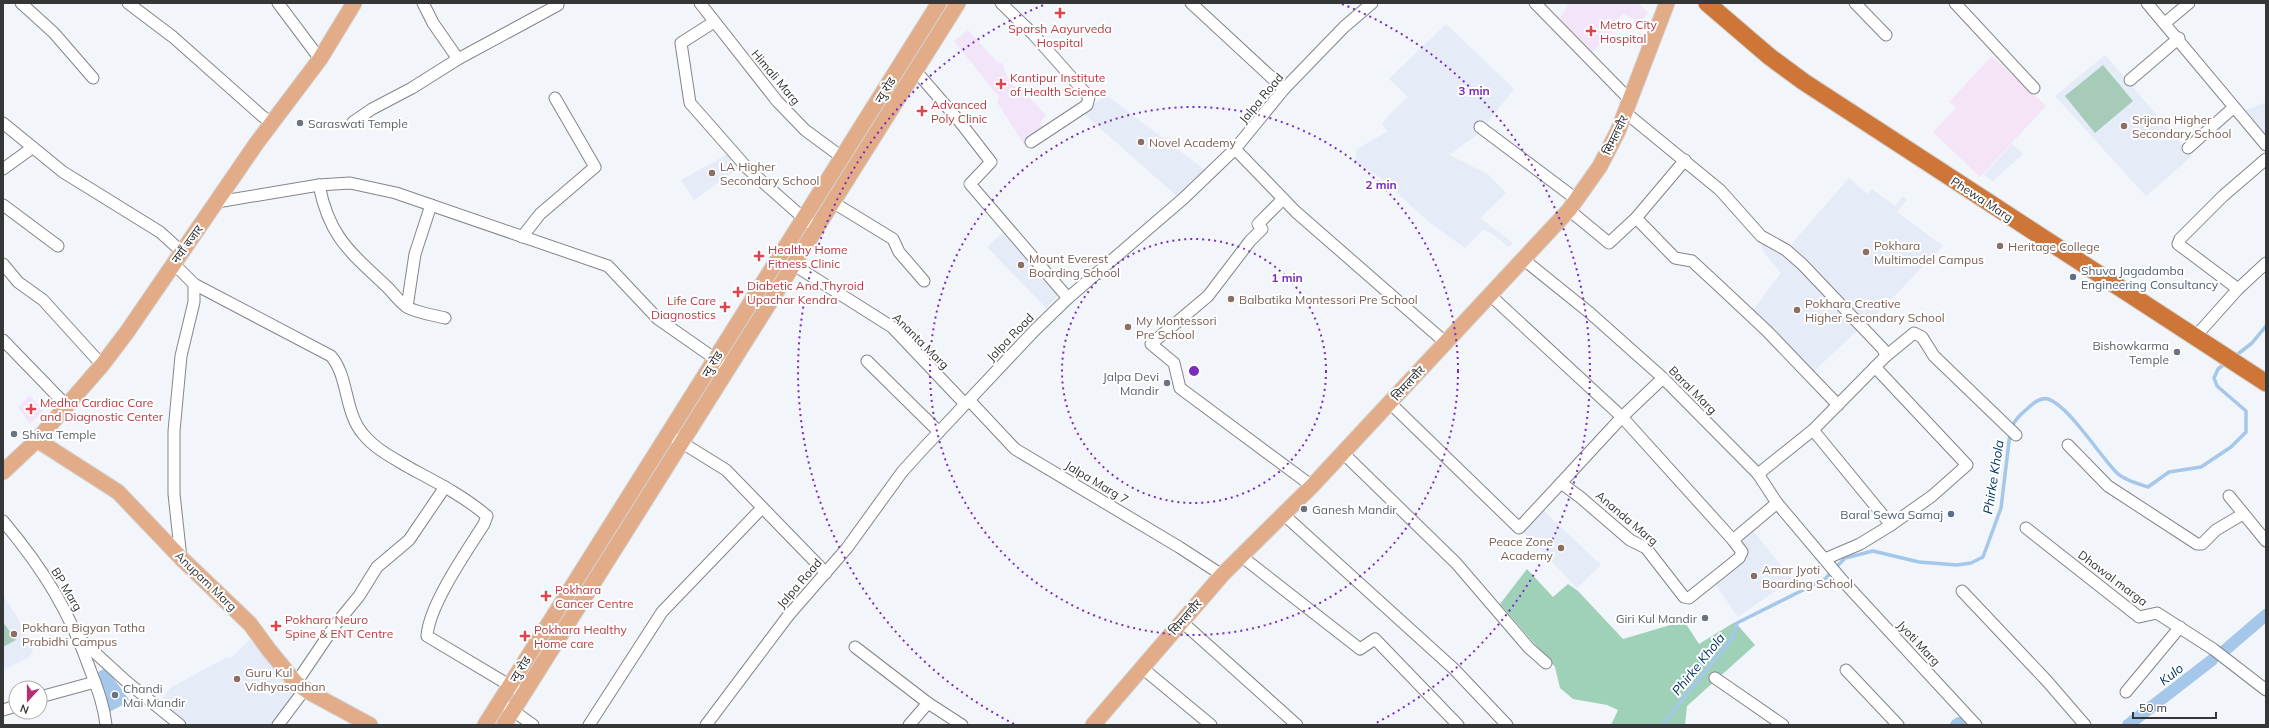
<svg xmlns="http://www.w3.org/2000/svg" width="2269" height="728" viewBox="0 0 2269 728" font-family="Mulish,'Noto Sans Devanagari',sans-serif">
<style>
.built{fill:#e6ebf8}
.industrial{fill:#f5e4f6}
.medical{fill:#f3e5f9}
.green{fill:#a6cbb8}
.forest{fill:#9fd1b9}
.water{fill:#a4c7ea}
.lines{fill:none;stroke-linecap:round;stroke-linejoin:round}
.stream{stroke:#a4c7ea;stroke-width:3.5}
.canal{stroke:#a4c7ea;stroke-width:12}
.minor-casing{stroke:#83858a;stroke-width:13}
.major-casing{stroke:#d3d3d3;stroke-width:17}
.highway-casing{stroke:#d3d3d3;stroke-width:19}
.minor{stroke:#fff;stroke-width:11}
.major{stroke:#e2ac88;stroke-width:15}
.highway{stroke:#ce7538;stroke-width:17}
.ring{fill:none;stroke:#7b2cbf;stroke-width:2;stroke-dasharray:2 4}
.health-dot{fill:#e0444e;stroke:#fff;stroke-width:1.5}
.worship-dot{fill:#6b7280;stroke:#fff;stroke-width:1.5}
.education-dot{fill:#8d6e63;stroke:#fff;stroke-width:1.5}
.service-dot{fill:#5c6f8a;stroke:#fff;stroke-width:1.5}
.labels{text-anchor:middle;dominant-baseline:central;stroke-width:4;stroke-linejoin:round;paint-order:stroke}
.health-label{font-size:12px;fill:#be3a42;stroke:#fff;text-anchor:start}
.street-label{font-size:12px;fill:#353638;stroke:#fff}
.education-label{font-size:12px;fill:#785e54;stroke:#fff;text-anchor:start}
.worship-label{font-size:12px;fill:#5b616d;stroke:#fff;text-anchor:start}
.service-label{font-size:12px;fill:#4e5e75;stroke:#fff;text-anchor:start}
.water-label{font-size:13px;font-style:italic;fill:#003762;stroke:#fff}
.centre{fill:#7b2cbf;stroke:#fff;stroke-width:2}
.ring-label{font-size:12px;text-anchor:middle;font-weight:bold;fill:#7b2cbf;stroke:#fff;stroke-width:4;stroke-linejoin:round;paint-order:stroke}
</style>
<rect width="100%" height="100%" fill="#f2f5fa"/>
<!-- built -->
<g class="built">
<polygon points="1446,24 1514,89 1478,134 1449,155 1489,175 1506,193 1480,218 1513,243 1509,247 1491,233 1483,230 1465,248 1429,222 1377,175 1355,163 1357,149 1388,131 1382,125 1388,116 1408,97 1389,79"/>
<polygon points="2105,55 2192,156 2146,196 2055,96"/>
<polygon points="1106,95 1205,170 1179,198 1083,113"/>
<polygon points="2266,102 2266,139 2254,125 2246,110"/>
<polygon points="2012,144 2023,154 1993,181 1984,175"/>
<polygon points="728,154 740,167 694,200 681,180"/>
<polygon points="1849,178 1867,194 1872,189 1895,206 1903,196 1907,200 1897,212 1943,246 1866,325 1789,247"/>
<polygon points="1007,229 1061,293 1046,308 987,247"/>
<polygon points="1769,244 1782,250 1859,329 1812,373 1750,314 1781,273 1765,254 1761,245"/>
<polygon points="1542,509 1601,565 1577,588 1521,530"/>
<polygon points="1753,531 1792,579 1738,617 1713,581 1747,555 1738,542"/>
<polygon points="3,595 17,617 33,650 28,658 3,670"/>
<polygon points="252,637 298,691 276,725 188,725 160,701 170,688 227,657 230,659"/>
</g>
<!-- industrial -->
<polygon class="industrial" points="1992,56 2046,106 1980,177 1933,132 1956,108 1949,102"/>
<!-- medical -->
<g class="medical">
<polygon points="1569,3 1638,3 1648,13 1640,23 1623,13 1607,38 1592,52 1559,20"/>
<polygon points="968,30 998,63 1002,63 1008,79 1017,89 1020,88 1046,115 1039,124 1047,130 1024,145 997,102 999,97 954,41"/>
<polygon points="30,395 43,411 30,424 18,407"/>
</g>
<!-- green -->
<g class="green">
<polygon points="2103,65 2133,101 2095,133 2065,96"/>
<polygon points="3,622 16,640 3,647"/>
</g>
<!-- forest -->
<polygon class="forest" points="1527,569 1553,597 1568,584 1578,591 1623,639 1684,621 1699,644 1735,622 1755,645 1687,706 1685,725 1611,725 1618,710 1607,705 1573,699 1560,688 1555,667 1500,604"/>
<!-- water -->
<polygon class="water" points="106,668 130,701 109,712 98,672"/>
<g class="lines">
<!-- stream -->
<g class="stream">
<polyline points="2234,357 2252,343 2266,326"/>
<path d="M2012,427c3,-8 9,-13 15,-18 6,-6 13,-12 21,-10 20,6 52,57 69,74 7,7 21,11 31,14l21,-15 32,-5 30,-20 15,-15v-21l-29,-25 -3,-8 4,-9 8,-6"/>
<polyline points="1662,725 1733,637 1737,623 1825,579 1845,558 1873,551 1919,562 1957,565 1971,563 1983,557 2001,508 2010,433"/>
</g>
<!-- canal -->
<g class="canal">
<polyline points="2224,651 2266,615"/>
<polyline points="1956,725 1959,723 1975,725"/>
<polyline points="2128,725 2212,660"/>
</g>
<!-- minor casing -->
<g class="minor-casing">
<g id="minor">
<polyline points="21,3 54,33 93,78"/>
<polyline points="128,3 173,37 262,116 272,123"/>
<polyline points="278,3 320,59"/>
<polyline points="423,3 433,23 458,59"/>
<polyline points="700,3 777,101 805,130 843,158"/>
<polyline points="1001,3 1033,34 1089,97 1087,105 1031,142"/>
<polyline points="1191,3 1284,89"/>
<polyline points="1535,3 1631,101"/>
<polyline points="1855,3 1886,35"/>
<polyline points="1955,3 2034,88"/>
<polyline points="2147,3 2266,145"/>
<polyline points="714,22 681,43 690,103 748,169 809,223"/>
<polyline points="2165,23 2189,3"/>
<polyline points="915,70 960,122 991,162 970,184 1068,298"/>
<polyline points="2130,80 2179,38"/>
<polyline points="1626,113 1720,190 1761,236 1786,250 1802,264 1883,349 1886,356 1813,430 1758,474"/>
<polyline points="353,122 372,109 412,88 458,59 558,5"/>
<polyline points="3,123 63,172 160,232 182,252"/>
<polyline points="1480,127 1576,199"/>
<polyline points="2188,148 2233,108"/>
<polyline points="1235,149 1296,212 1446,343"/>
<polyline points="3,169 32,148"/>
<path d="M319,185c10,51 30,66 66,100 7,6 14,17 22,22 10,6 27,8 38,11"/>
<polyline points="1283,199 1258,224 1262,229 1250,241 1208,296 1151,344 1174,363 1180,388 1312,486"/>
<polyline points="217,202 319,185 350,183 396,193 608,266 658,319 721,363"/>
<polyline points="834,203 893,239 899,252 924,281"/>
<polyline points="3,205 58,246"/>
<polyline points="1569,210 1609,243 1636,218 1685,160"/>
<polyline points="1636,218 1675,258 1692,261 1719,286 1767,331 1838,405"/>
<polyline points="522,237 540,214 595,167 555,98"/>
<polyline points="1523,259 1590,313 1663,378 1758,474 1777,503 1842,580 1976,725"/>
<path d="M173,263l21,21 137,72c18,21 13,56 32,78 12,15 30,24 47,34 26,14 54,28 77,48l-3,8c-17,27 -55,81 -57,112l97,58"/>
<polyline points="3,264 18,282 43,300 102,365"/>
<polyline points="794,265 892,327 965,404"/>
<polyline points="2238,289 2178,244 2180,239 2223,196 2266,159"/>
<polyline points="1490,295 1622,417 1733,540 1777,503"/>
<polyline points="407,307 415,254 431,205"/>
<polyline points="2195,337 2238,289 2266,263"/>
<polyline points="3,340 66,405"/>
<polyline points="1886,356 1914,333 1922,337 1934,356 2016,435"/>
<polyline points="867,361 939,432"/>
<polyline points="1875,367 1967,465 1932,496 1891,525"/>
<polyline points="1663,378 1622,417 1561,483 1580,497 1630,540 1646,548 1684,597 1689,598 1739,558 1742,552 1733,540"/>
<polyline points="969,400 1015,449 1179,547 1222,575"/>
<polyline points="1390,403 1519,528 1561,483"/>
<polyline points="1813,430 1891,525 1860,544 1825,559"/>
<polyline points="676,439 726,470 826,573"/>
<polyline points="2068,445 2108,486 2197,544 2202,544 2216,530 2243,514"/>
<polyline points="1343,453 1456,563 1529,648 1546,663"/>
<polyline points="2229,496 2266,541"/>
<polyline points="1283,514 1454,669 1507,725"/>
<path d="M3,521c41,49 67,91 88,151 7,18 13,34 15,53"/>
<polyline points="2026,528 2139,617 2157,613 2213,649 2266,690"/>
<polyline points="1241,556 1360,649 1375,639 1458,725"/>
<polyline points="181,558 174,494 174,431 181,356 194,302 194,284"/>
<polyline points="1962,591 2047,681 2085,725"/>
<polyline points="1181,621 1297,725"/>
<polyline points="80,639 127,682 180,725"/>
<polyline points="855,647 928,703 962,725"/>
<polyline points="1141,667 1211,725"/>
<polyline points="1846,670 1898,725"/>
<polyline points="1715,678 1783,725"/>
<polyline points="296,683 336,624 359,596 377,567 409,540 445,487"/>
<polyline points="2126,692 2180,627"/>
<polyline points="40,697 95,682"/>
<polyline points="508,707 533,725"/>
<polyline points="3,710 16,706"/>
<polyline points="278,725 305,689"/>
<polyline points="589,725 662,612 762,508"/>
<polyline points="706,725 788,616 847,548 902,472 921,451 1034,331 1068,298 1184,198 1235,149 1284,89 1344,27 1372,3"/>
<polyline points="909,725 928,703"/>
</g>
</g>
<!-- major casing -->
<g class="major-casing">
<g id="major">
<polyline points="37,440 118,492 181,558 250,624 269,650 296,683 309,692 370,725"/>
<polyline points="3,472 37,440 102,365 127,332 256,144 320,59 354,3"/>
<polyline points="485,725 939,3"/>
<polyline points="504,725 958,3"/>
<polyline points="1093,725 1222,575 1312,486 1569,210 1600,166 1618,131 1667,3"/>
</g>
</g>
<!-- highway casing -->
<g class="highway-casing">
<polyline id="highway" points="1707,3 1770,57 1804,82 2266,383"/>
</g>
<!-- minor -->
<use href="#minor" class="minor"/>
<!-- major -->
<use href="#major" class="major"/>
<!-- highway -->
<use href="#highway" class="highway"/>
</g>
<!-- distance rings -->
<g class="ring">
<circle cx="1194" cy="371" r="132"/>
<circle cx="1194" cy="371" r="264"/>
<path d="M1014 724A396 396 0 0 1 1046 4M1342 4A396 396 0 0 1 1374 724"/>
</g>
<!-- markers -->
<g class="health-dot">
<path d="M1058 7h4v4h4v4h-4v4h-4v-4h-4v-4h4z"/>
<path d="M1589 25h4v4h4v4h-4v4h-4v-4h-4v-4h4z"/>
<path d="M999 78h4v4h4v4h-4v4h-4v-4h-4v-4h4z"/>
<path d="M920 105h4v4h4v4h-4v4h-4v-4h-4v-4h4z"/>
<path d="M757 250h4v4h4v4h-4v4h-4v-4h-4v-4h4z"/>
<path d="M736 286h4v4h4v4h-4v4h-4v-4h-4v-4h4z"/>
<path d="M723 301h4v4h4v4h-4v4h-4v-4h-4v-4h4z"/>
<path d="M29 403h4v4h4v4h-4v4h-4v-4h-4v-4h4z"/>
<path d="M544 590h4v4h4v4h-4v4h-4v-4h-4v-4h4z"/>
<path d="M274 620h4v4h4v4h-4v4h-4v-4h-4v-4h4z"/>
<path d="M523 630h4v4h4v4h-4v4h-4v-4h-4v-4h4z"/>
</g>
<g class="worship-dot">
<circle cx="300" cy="123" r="4"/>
<circle cx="2177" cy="352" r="4"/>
<circle cx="1167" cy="383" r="4"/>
<circle cx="14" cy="434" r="4"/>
<circle cx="1304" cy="509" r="4"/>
<circle cx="1705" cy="618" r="4"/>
<circle cx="115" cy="695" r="4"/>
</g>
<g class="education-dot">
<circle cx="2124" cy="126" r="4"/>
<circle cx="1141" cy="142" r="4"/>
<circle cx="712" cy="173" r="4"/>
<circle cx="2000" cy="246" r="4"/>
<circle cx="1866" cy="252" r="4"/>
<circle cx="1021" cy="265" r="4"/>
<circle cx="1231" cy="299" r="4"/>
<circle cx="1797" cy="310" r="4"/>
<circle cx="1128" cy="327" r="4"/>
<circle cx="1561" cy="548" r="4"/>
<circle cx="1754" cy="576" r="4"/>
<circle cx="14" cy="634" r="4"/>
<circle cx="237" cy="679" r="4"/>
</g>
<g class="service-dot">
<circle cx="2073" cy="277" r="4"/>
<circle cx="1951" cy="514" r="4"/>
</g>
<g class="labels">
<!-- health labels -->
<g class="health-label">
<text x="1600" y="24">Metro City<tspan x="1600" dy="14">Hospital</tspan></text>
<text x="1060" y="28" text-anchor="middle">Sparsh Aayurveda<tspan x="1060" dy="14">Hospital</tspan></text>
<text x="1010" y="77">Kantipur Institute<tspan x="1010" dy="14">of Health Science</tspan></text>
<text x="931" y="104">Advanced<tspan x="931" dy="14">Poly Clinic</tspan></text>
<text x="768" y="249">Healthy Home<tspan x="768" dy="14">Fitness Clinic</tspan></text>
<text x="747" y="285">Diabetic And Thyroid<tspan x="747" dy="14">Upachar Kendra</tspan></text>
<text x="716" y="300" text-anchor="end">Life Care<tspan x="716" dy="14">Diagnostics</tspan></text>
<text x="40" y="402">Medha Cardiac Care<tspan x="40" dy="14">and Diagnostic Center</tspan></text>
<text x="555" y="589">Pokhara<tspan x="555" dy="14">Cancer Centre</tspan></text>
<text x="285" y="619">Pokhara Neuro<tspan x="285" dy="14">Spine &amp; ENT Centre</tspan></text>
<text x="534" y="629">Pokhara Healthy<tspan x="534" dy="14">Home care</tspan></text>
</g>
<!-- street labels -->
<g class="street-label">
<text transform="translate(776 77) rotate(50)">Himali Marg</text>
<text transform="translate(885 90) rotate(-58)">न्यु रोड</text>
<text transform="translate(1261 98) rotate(-50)">Jalpa Road</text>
<text transform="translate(1615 135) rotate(-64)">सिमलचौर</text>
<text transform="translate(1982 199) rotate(33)">Phewa Marg</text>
<text transform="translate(187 244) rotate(-54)">नयाँ बजार</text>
<text transform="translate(1010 337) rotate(-46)">Jalpa Road</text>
<text transform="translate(921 341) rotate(45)">Ananta Marg</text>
<text transform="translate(712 364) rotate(-58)">न्यु रोड</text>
<text transform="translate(1408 383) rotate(-47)">सिमलचौर</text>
<text transform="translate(1693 390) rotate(45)">Baral Marg</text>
<text transform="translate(1097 482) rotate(31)">Jalpa Marg 7</text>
<text transform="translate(1627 518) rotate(40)">Ananda Marg</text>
<text transform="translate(2113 578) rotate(37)">Dhawal marga</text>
<text transform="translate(206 581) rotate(44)">Anupam Marg</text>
<text transform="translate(799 583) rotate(-49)">Jalpa Road</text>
<text transform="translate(67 589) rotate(59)">BP Marg</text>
<text transform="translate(1185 617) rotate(-49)">सिमलचौर</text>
<text transform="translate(1919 643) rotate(47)">Jyoti Marg</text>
<text transform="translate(520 669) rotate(-58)">न्यु रोड</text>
</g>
<!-- education labels -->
<g class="education-label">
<text x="2132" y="119">Srijana Higher<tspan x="2132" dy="14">Secondary School</tspan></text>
<text x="1149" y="142">Novel Academy</text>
<text x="720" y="166">LA Higher<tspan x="720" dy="14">Secondary School</tspan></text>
<text x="1874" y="245">Pokhara<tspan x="1874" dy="14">Multimodel Campus</tspan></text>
<text x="2008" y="246">Heritage College</text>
<text x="1029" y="258">Mount Everest<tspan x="1029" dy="14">Boarding School</tspan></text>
<text x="1239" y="299">Balbatika Montessori Pre School</text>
<text x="1805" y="303">Pokhara Creative<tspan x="1805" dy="14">Higher Secondary School</tspan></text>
<text x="1136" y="320">My Montessori<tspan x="1136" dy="14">Pre School</tspan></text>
<text x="1553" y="541" text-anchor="end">Peace Zone<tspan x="1553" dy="14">Academy</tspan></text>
<text x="1762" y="569">Amar Jyoti<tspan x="1762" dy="14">Boarding School</tspan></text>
<text x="22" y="627">Pokhara Bigyan Tatha<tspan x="22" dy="14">Prabidhi Campus</tspan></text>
<text x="245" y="672">Guru Kul<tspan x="245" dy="14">Vidhyasadhan</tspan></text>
</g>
<!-- worship labels -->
<g class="worship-label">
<text x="308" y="123">Saraswati Temple</text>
<text x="2169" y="345" text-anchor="end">Bishowkarma<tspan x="2169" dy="14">Temple</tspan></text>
<text x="1159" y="376" text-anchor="end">Jalpa Devi<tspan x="1159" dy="14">Mandir</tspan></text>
<text x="22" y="434">Shiva Temple</text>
<text x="1312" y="509">Ganesh Mandir</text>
<text x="1697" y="618" text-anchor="end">Giri Kul Mandir</text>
<text x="123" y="688">Chandi<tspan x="123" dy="14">Mai Mandir</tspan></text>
</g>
<!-- service labels -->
<g class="service-label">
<text x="2081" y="270">Shuva Jagadamba<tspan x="2081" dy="14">Engineering Consultancy</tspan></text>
<text x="1943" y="514" text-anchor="end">Baral Sewa Samaj</text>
</g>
<!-- water labels -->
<g class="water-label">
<text transform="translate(1993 477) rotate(-81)">Phirke Khola</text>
<text transform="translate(1698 664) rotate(-51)">Phirke Khola</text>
<text transform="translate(2171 674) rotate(-38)">Kulo</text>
</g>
</g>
<circle cx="1194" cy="371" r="6" class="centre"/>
<g class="ring-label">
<text x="1474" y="95">3 min</text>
<text x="1381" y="189">2 min</text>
<text x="1287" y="282">1 min</text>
</g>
<!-- border -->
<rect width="2269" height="728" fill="none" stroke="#353638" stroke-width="8"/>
<!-- north arrow -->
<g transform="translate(28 700) rotate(201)"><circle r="19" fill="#ffffff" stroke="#aeafaf"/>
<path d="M0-3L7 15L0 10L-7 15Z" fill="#b52f72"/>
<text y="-6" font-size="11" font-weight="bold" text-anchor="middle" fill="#353638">N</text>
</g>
<!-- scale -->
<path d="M2133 712v6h83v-6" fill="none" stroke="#353638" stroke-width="2"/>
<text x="2139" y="712" font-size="12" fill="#353638" stroke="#ffffff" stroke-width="3" paint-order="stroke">50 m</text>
</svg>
